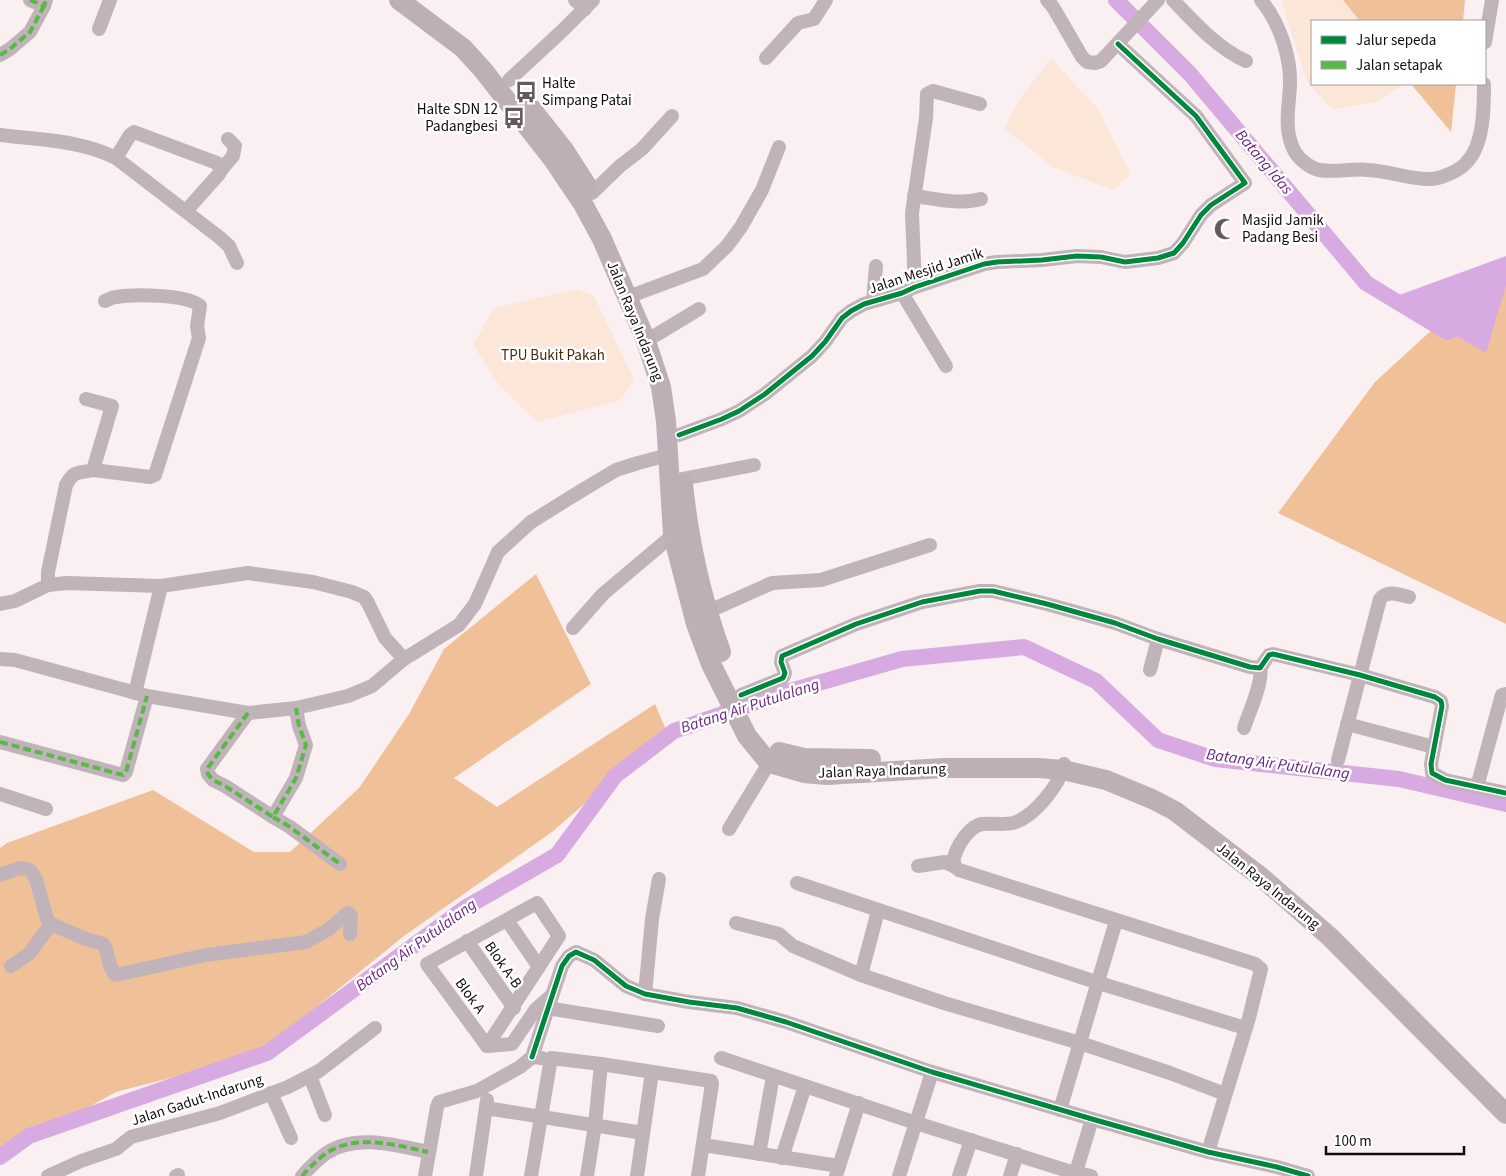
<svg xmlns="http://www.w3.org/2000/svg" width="1506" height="1176" viewBox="0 0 1506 1176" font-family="'Source Sans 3',sans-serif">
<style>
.green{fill:#fbe6d8}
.forest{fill:#f0c198}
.water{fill:#d8aae2}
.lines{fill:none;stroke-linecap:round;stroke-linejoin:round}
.river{stroke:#d8aae2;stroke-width:16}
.minor{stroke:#c1b3ba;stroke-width:14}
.highway{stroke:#beafb6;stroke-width:20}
.quiet{stroke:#58b947;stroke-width:4;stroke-dasharray:8 4;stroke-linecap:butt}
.cycleway-casing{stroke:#fff;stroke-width:8}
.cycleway{stroke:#00873e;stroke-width:5}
.labels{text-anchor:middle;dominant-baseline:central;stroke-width:5;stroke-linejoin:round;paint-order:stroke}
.poi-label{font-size:15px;fill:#130a0b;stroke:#fff;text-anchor:start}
.street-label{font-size:15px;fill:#130a0b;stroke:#fff}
.park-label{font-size:15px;fill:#482a09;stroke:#fff}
.water-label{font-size:16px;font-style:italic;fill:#6d2381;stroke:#fff}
</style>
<rect width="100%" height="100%" fill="#faf0f2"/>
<!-- green -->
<g class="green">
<polygon points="1281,0 1413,0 1416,21 1312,21 1312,84 1405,84 1375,102 1332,109 1307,82"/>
<polygon points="1051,58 1098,109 1131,174 1113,190 1053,167 1004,128 1020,99"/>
<polygon points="577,289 594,296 634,380 621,400 537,422 499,385 473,345 494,308"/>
</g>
<!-- forest -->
<g class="forest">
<polygon points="1343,0 1465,0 1463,21 1360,21"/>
<polygon points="1411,84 1456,84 1451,132"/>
<polygon points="1506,262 1506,624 1278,513 1375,382"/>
<polygon points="536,574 591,684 454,778 497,807 655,704 667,732 552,832 404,936 256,1056 116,1092 0,1156 0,848 7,843 153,790 254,852 290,852 359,788 409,714 444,649"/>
</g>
<!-- water -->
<polygon class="water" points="1506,256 1506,285 1486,353 1391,298"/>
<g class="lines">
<!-- river -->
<g class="river">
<polyline points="1116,0 1190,74 1366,283 1447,332 1468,323"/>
<polyline points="0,1157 29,1136 267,1053 465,908 557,855 615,776 674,731 773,696 902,659 1024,647 1096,681 1158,740 1215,759 1399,779 1506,804"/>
</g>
<!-- minor -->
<g class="minor">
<polyline points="30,0 44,6 46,0"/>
<polyline points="575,0 585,9"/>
<polyline points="1047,0 1053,7 1082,57 1087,62 1095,63 1101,61 1158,0"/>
<path d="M1173,0c21,22 45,49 73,61"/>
<path d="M1261,0c18,22 30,56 29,85 -1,22 -7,46 5,67 4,7 15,16 24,18 16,3 33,-2 49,0 22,1 42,10 64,9 10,-1 27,-8 34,-16 18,-18 18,-55 18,-79"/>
<polyline points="99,29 110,0"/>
<polyline points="1485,42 1492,0"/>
<polyline points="0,55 10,49 30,32 44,6"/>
<polyline points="766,58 798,23 814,19 826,0"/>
<polyline points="509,80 562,31 593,0"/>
<path d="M0,135c39,5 81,5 116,23l103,79 10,9 8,17"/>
<polyline points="116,158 130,135 134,132 217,163 221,170 219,174 186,211"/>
<polyline points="221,170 233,156 235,146 228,139"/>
<polyline points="592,193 620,166 642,149 672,116"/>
<path d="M914,196c22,3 46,9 67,3"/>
<polyline points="915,287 912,213 926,118 927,94 933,91 980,104"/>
<polyline points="902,293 946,366"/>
<polyline points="636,294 703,269 727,246 741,227 762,190 779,147"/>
<polyline points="873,301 876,266"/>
<polyline points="656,335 699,309"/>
<polyline points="679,435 722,419 739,411 765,394 812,356 825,342 842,318 851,311 864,304 902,293 915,287 984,264 997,262 1042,260 1077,256 1101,257 1125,262 1158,258 1174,253 1183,243 1201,215 1211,205 1245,183 1196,116 1118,44"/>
<path d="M93,470l57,7 5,-2 44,-137 -2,-12 3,-20c-13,-12 -67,-12 -84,-9 -4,0 -8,3 -11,4"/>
<polyline points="682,479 754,465"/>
<path d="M48,585v-13l18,-87c9,-16 12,-11 27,-15l19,-64 -26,-7"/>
<polyline points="0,604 15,601 48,585 67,583 161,586 248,573 313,582 352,592 364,597 368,603 385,638 404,659"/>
<polyline points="707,612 772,583 821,580 930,545"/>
<polyline points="573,628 603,594 673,535"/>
<polyline points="0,659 15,660 147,696 248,713 296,708 348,696 372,686 404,659 459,625 475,604 498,552 531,522 576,494 616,470 638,463 668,455"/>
<polyline points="1150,670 1158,639"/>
<polyline points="135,693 161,586"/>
<polyline points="741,695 783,678 785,673 781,662 782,656 856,624 922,602 980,591 993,591 1047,604 1115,623 1158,639 1250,667 1260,668 1269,655 1273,654 1360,675 1435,697 1441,701 1442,706 1431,764 1432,773 1445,780 1506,793"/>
<polyline points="248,713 207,769 208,774 213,780 225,786 273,817 296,778 306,745 299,726 296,708"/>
<polyline points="1347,724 1434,747"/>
<path d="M1244,728c4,-13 20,-48 16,-60"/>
<polyline points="0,742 123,775 126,772 147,696"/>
<path d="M1338,760l42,-161c7,-9 18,-5 29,-2"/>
<path d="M1064,764c-4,21 -30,53 -51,59 -10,2 -21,0 -31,1 -12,2 -24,20 -27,31 -2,3 -1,8 -1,11l5,4 296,94 6,5 -12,49 -41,134"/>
<polyline points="1477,787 1501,698 1502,695 1506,694"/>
<polyline points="0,794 46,809"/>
<polyline points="273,817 290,827 340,864"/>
<polyline points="729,829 769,763"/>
<polyline points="918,866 945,862 954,866"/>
<path d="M0,875l20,-7 10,2 6,9 11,40 4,5 35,15 17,5c7,9 4,24 13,31l90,-20 100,-13 23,-13 19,-16 3,3 -1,18"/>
<polyline points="797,883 1099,983 1245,1028"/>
<polygon points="537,903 559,936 487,1046 427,964"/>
<polyline points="507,920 539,967"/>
<polyline points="736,923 779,934 793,946 861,975 944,1003 1080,1043 1170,1073 1225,1094"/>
<polyline points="467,941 514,1008"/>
<polyline points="11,966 29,954 51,924"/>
<polyline points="861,975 878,911"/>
<polyline points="645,994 652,919 659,879"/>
<polyline points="547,1008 658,1026"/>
<polyline points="487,1046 512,1044 536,1009 551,996"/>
<polyline points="532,1057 562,966 569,956 576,952 594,960 626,986 645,994 689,1002 737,1008 786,1022 932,1072 1092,1119 1208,1152 1277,1167 1308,1176"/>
<polyline points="721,1058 916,1123 1065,1170 1091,1176"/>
<polyline points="310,1076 325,1115"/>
<polyline points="271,1093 291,1138"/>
<polyline points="486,1108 643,1133"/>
<polyline points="1060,1110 1116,921"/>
<polyline points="703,1145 839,1166"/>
<polyline points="759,1154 773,1076"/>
<polyline points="782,1158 805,1086"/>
<polyline points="1076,1172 1092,1119"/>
<polyline points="48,1176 81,1161 116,1149 131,1137 220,1113 288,1087 319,1071 375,1028"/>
<polyline points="176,1176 178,1175"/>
<path d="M302,1176c7,-8 14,-15 23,-22 30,-21 71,-9 103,-2"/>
<polyline points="425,1176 437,1107 439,1102 477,1091 520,1067 532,1057 542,1058"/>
<polyline points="476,1176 487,1100"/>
<polyline points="531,1176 551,1058 601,1064 711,1081 712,1084 698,1176"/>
<polyline points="587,1176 595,1125 601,1064"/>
<polyline points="637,1176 652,1072"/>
<polyline points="836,1176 859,1103"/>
<polyline points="899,1176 932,1072"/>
<polyline points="959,1176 971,1140"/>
<polyline points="1010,1176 1017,1154"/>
</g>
<!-- highway -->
<g class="highway">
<polyline points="399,0 463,48 483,70 552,158 583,204 602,239 645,338 661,387 666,421 673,535 696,624 711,664 747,736 769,763 804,773 827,775 944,768 1039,768 1063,770 1106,780 1152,799 1175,811 1261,877 1330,937 1506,1114"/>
<polyline points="526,102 564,150 587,186"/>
<path d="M683,484c6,58 18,113 38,168"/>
<polyline points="779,752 804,758 871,759"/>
</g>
<!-- quiet -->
<g class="quiet">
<polyline points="30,0 44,6 46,0"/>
<polyline points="0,55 10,49 30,32 44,6"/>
<polyline points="248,713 207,769 208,774 213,780 225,786 273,817 296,778 306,745 299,726 296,708"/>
<polyline points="0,742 123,775 126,772 147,696"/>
<polyline points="273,817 290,827 340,864"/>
<path d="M302,1176c7,-8 14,-15 23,-22 30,-21 71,-9 103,-2"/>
</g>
<!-- cycleway casing -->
<g class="cycleway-casing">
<g id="cycleway">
<polyline points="679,435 722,419 739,411 765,394 812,356 825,342 842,318 851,311 864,304 902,293 915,287 984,264 997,262 1042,260 1077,256 1101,257 1125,262 1158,258 1174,253 1183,243 1201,215 1211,205 1245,183 1196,116 1118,44"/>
<polyline points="741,695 783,678 785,673 781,662 782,656 856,624 922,602 980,591 993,591 1047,604 1115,623 1158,639 1250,667 1260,668 1269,655 1273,654 1360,675 1435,697 1441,701 1442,706 1431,764 1432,773 1445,780 1506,793"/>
<polyline points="532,1057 562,966 569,956 576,952 594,960 626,986 645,994 689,1002 737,1008 786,1022 932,1072 1092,1119 1208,1152 1277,1167 1308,1176"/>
</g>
</g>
<!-- cycleway -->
<use href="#cycleway" class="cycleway"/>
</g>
<!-- icons -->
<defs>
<g id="bus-bare" transform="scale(1.725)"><path d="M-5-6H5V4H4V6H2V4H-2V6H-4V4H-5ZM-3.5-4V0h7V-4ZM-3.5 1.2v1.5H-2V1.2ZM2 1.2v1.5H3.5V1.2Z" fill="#645a5c" stroke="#fff" stroke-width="2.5" paint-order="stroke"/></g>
<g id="mosque-bare" transform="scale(1.725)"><path d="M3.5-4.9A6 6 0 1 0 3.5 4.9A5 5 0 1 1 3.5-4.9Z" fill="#645a5c" stroke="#fff" stroke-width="2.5" paint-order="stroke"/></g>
</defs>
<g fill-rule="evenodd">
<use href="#bus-bare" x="526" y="92"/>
<use href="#bus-bare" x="514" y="118"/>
<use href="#mosque-bare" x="1225" y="229"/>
</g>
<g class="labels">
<!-- poi labels -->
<g class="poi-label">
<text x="542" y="83">Halte<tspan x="542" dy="17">Simpang Patai</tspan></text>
<text x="498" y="109" text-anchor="end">Halte SDN 12<tspan x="498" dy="17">Padangbesi</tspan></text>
<text x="1242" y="220">Masjid Jamik<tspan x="1242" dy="17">Padang Besi</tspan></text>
</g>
<!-- street labels -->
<g class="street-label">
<text transform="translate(926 271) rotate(-18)">Jalan Mesjid Jamik</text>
<text transform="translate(635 321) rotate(68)">Jalan Raya Indarung</text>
<text transform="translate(882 771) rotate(-2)">Jalan Raya Indarung</text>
<text transform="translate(1268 886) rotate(39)">Jalan Raya Indarung</text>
<text transform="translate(503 965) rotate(55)">Blok A-B</text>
<text transform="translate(470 996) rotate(54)">Blok A</text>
<text transform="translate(197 1100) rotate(-18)">Jalan Gadut-Indarung</text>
</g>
<!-- park labels -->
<g class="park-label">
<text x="553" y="355">TPU Bukit Pakah</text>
</g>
<!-- water labels -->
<g class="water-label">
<text transform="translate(1264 162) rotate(50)">Batang Idas</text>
<text transform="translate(750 706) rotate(-18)">Batang Air Putulalang</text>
<text transform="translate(1278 764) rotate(8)">Batang Air Putulalang</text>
<text transform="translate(416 945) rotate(-36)">Batang Air Putulalang</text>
</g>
</g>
<!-- legend -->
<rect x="1311" y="20" width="175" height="65" fill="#ffffff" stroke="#a19d9d"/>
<rect x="1321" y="36" width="25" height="8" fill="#00873e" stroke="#a19d9d"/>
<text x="1356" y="45" font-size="15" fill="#130a0b">Jalur sepeda</text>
<rect x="1321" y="61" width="25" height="8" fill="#58b947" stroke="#a19d9d"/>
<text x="1356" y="70" font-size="15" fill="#130a0b">Jalan setapak</text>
<!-- scale -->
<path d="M1326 1146v8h138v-8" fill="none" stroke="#130a0b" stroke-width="2.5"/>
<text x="1334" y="1146" font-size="15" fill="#130a0b" stroke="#ffffff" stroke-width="4" paint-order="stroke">100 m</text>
</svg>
